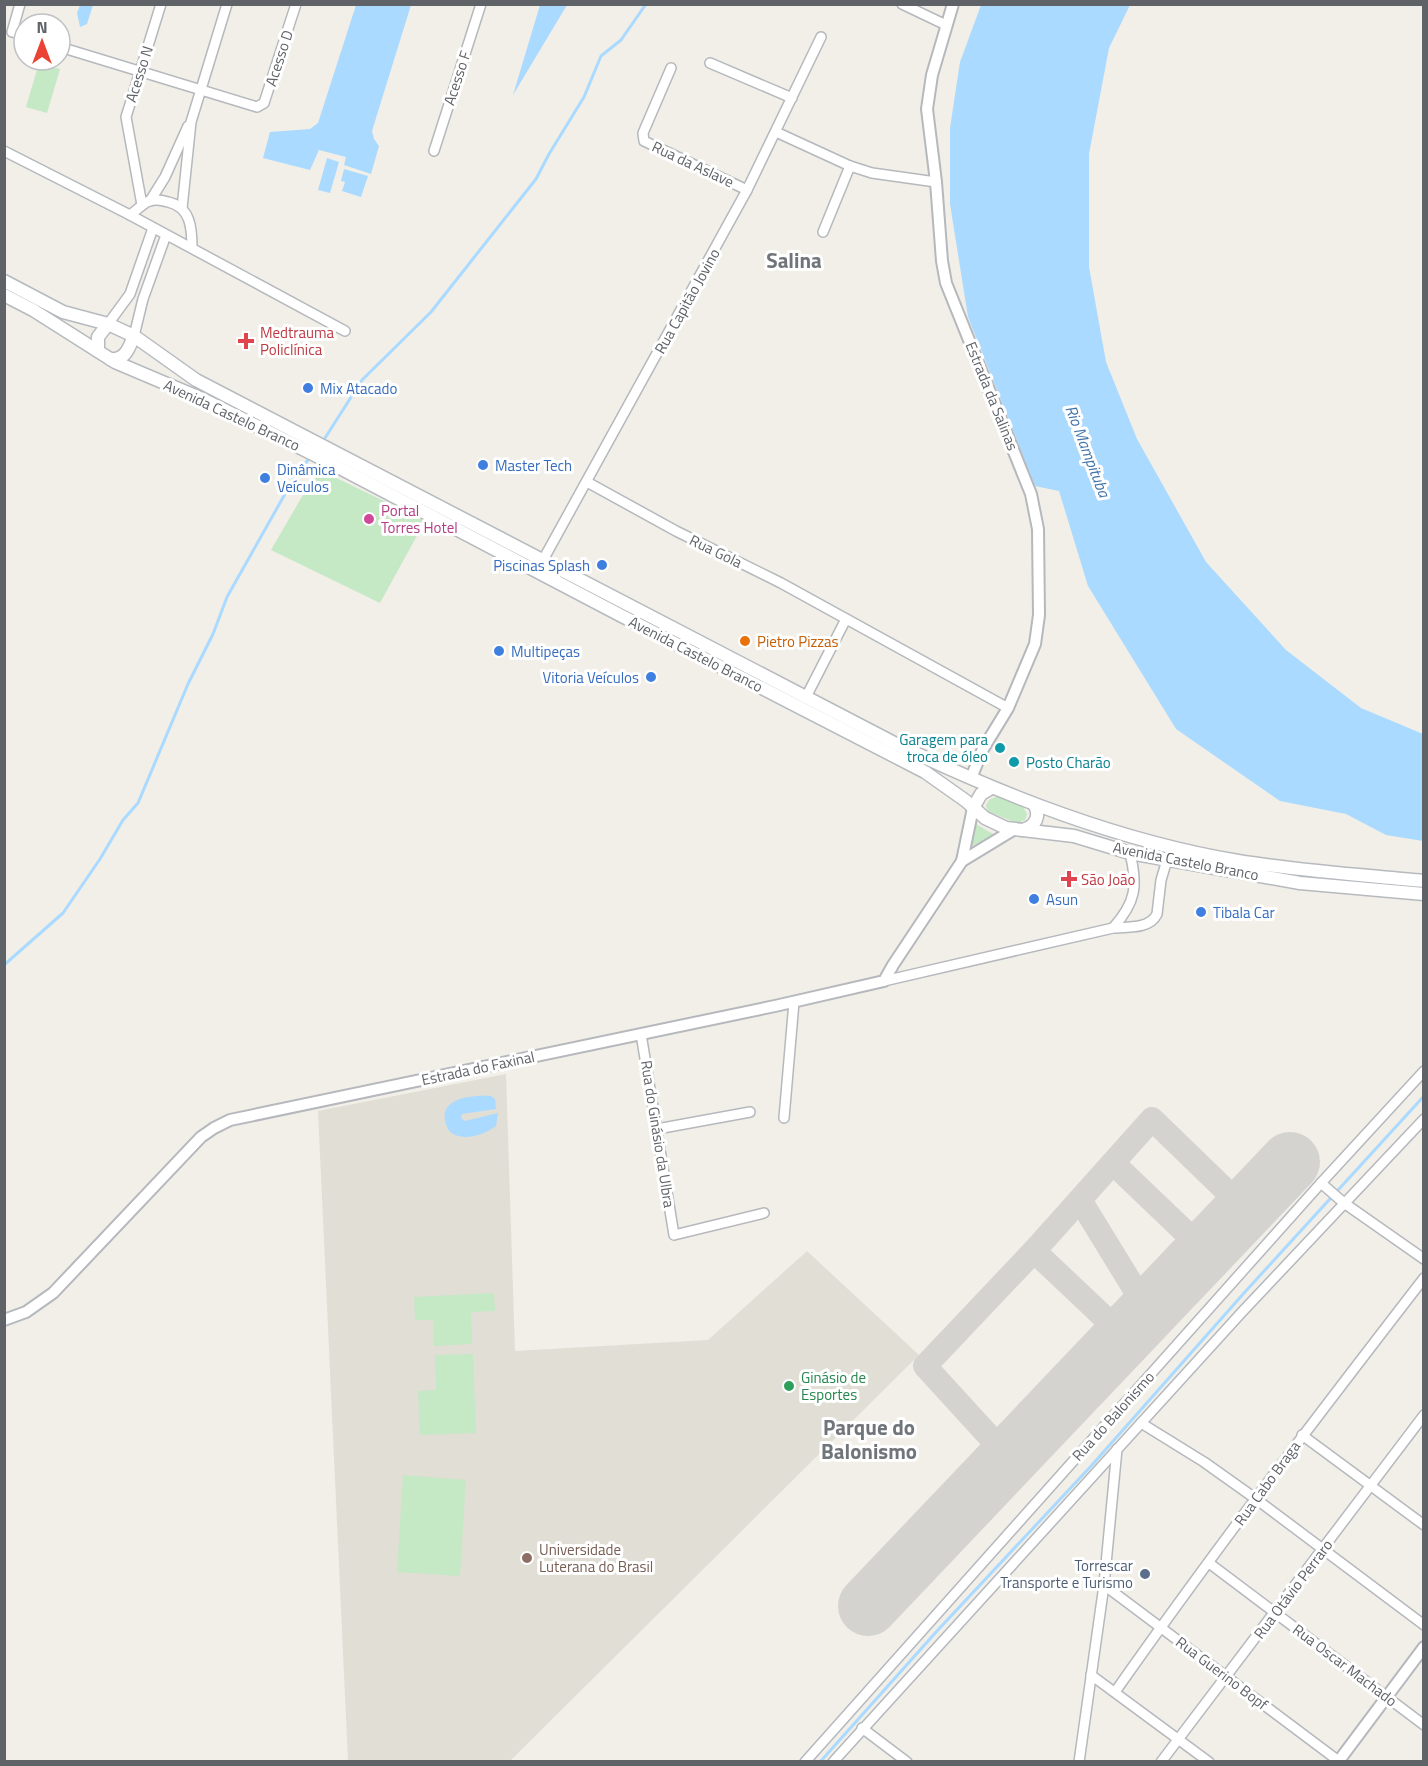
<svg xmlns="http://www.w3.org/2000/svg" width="1428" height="1766" viewBox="0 0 1428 1766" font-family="'Titillium Web',sans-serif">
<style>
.education{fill:#e1ded6}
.green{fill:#c5e8c5}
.water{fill:#aadaff}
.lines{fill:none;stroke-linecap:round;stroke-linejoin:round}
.stream{stroke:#aadaff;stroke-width:3}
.taxiway{stroke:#d4d3d0;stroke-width:24}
.runway{stroke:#d4d3d0;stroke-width:60}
.minor-casing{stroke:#b5b8bc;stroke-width:12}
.tertiary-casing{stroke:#b5b8bc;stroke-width:14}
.secondary-casing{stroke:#b6babf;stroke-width:15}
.minor{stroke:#fff;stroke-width:9}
.tertiary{stroke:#fff;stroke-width:10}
.secondary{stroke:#fff;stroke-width:12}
.health-dot{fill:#e0444e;stroke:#fff;stroke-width:2}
.shop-dot{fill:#3f7fe0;stroke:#fff;stroke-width:2}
.hotel-dot{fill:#d1479c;stroke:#fff;stroke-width:2}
.food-dot{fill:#e8710a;stroke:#fff;stroke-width:2}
.culture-dot{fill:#0f9aa8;stroke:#fff;stroke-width:2}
.leisure-dot{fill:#2e9e5b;stroke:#fff;stroke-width:2}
.education-dot{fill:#8d6e63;stroke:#fff;stroke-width:2}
.service-dot{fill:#5c6f8a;stroke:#fff;stroke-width:2}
.labels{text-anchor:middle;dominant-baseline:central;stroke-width:6;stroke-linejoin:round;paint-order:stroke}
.street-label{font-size:15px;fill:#5f6368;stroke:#fff}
.health-label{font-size:15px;fill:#be3a42;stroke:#fff;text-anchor:start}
.shop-label{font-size:15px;fill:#366cbe;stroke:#fff;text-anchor:start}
.hotel-label{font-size:15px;fill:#b23c85;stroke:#fff;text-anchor:start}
.food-label{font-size:15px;fill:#c56008;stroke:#fff;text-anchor:start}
.culture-label{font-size:15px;fill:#0d838f;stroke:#fff;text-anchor:end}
.leisure-label{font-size:15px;fill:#27864d;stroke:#fff;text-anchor:start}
.education-label{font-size:15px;fill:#785e54;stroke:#fff;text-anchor:start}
.service-label{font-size:15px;fill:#4e5e75;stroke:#fff;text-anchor:end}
.water-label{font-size:16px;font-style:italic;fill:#4174aa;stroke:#fff}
.district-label{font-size:21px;font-weight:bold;fill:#70757a;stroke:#fff}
</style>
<rect width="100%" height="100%" fill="#f1efe8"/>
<!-- education -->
<polygon class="education" points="506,1074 515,1351 708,1340 807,1251 919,1355 510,1761 348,1761 318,1111"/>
<!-- green -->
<g class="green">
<polygon points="39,63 60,69 47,113 26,107"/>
<polygon points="318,469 425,521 380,603 271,550"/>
<path d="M999,797l24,10 4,7 -2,6 -8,3 -28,-11 -3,-6c2,-7 6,-9 13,-9z"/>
<polygon points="974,823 995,835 970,847"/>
<polygon points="494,1293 495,1311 471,1312 472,1344 434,1346 433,1320 415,1320 414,1297"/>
<polygon points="473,1354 476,1433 420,1435 418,1391 436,1390 435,1355"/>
<polygon points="403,1475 466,1480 460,1576 397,1572"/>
</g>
<!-- water -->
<g class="water">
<polygon points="80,5 93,5 87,24 80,27 77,13"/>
<polygon points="356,5 411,5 372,131 374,139 379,146 371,174 344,165 346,157 319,150 310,170 263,158 270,132 310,129 318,123"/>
<polygon points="540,5 567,5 513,95"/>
<polygon points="981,5 1130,5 1109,48 1089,154 1089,267 1106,362 1137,439 1206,562 1286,650 1361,708 1423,734 1423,841 1386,835 1346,814 1280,801 1176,729 1088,586 1059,491 1035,486 968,317 950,204 950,128 960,62"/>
<polygon points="327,158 339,162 330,193 318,190"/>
<polygon points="344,169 368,176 361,197 342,191 345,182 341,181"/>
<path d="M491,1096l4,3 1,10 -34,5 -1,4 4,3 33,-8 -2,13c-12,9 -33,16 -46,6 -19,-32 18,-38 41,-36z"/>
</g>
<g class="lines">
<!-- stream -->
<g class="stream">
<polyline points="325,438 362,380 431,312 536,179 549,154 584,97 601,56 621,40 646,4"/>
<polyline points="4,965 63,913 100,859 123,820 138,803 188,684 213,634 227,597 294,478 308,460"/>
<polyline points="820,1762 937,1631 1092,1465 1244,1293 1424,1096"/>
</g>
<!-- taxiway -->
<g class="taxiway">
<polyline points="1113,1163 1205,1251"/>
<polyline points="1080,1200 1148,1311"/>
<polyline points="1034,1251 1124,1336"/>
<polyline points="1009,1458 925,1366 1034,1251 1152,1119 1245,1209"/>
</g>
<!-- runway -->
<polyline class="runway" points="868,1606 1290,1162"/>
<!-- minor casing -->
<g class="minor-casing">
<g id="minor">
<polyline points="20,4 12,32 24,35"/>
<polyline points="902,4 946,25"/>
<polyline points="60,47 257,107 264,103 296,4"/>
<polyline points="710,63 792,98"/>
<polyline points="671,68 643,133 644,141 747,190"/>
<polyline points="776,132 850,166 872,173 936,182"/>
<polyline points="4,151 130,215 345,331"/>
<polyline points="434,151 481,4"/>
<polyline points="150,201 165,177 188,126"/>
<polyline points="142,205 126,117 161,4"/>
<polyline points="182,208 191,122 227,4"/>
<path d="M130,215c6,-4 12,-11 19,-14 6,-2 13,-1 19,1 23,5 24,27 24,46"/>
<polyline points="823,232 850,166"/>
<polyline points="108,324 130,294 153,228"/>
<polyline points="134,336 143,299 166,235"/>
<polyline points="587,482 676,531 781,583 1008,708"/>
<polyline points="543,560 747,190 821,37"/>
<polyline points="806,697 846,619"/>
<path d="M1113,928c23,-26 25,-42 17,-75"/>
<path d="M884,981l229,-53c15,-1 37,1 44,-14l4,-34 6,-20"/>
<polyline points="641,1034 674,1235 764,1213"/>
<polyline points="784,1118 794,1002"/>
<polyline points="657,1129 750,1112"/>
<polyline points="1321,1183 1344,1203 1424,1259"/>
<polyline points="1141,1423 1204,1462 1256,1499 1424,1625"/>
<polyline points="1302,1435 1424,1525"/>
<polyline points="1209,1563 1424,1725"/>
<polyline points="1104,1585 1340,1762"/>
<polyline points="1091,1675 1209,1762"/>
<path d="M1115,1692c99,-141 204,-278 309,-414"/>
<polyline points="862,1728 907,1762"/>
<polyline points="805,1762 1321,1183 1424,1071"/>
<polyline points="833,1762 1242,1312 1424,1119"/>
<polyline points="1079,1762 1104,1585 1117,1449"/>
<polyline points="1161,1762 1424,1415"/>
</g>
</g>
<!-- tertiary casing -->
<g class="tertiary-casing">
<g id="tertiary">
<polyline points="953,4 932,75 927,109 936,182 942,261 946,283 1031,494 1038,529 1039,615 1035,644 1008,708 983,749 971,778"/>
<polyline points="962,861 1013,830"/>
<polyline points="4,1320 26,1312 53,1293 201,1137 214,1128 230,1120 775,1006 884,981 893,965 962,861 973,808"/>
<polyline points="1338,1762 1424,1647"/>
</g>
</g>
<!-- secondary casing -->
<g class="secondary-casing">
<g id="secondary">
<path d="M4,281l59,31 45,12 26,12 62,44 700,364c109,52 223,97 342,117 62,10 124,14 186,20"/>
<polyline points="4,295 33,310 115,362 200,398 319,457 620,615 925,772 966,801 985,818 1006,828 1074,836 1130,853 1300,883 1424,894"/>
<polyline points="98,351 98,337 108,324"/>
<path d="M110,359c15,2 19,-11 24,-23"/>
<polyline points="973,808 981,794 991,788"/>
<path d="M1022,830c14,-3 19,-15 12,-26"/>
</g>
</g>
<!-- minor -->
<use href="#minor" class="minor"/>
<!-- tertiary -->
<use href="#tertiary" class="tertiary"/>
<!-- secondary -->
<use href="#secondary" class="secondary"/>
</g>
<!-- markers -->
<g class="health-dot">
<path d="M243 332h6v6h6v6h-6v6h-6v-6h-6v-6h6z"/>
<path d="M1066 870h6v6h6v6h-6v6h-6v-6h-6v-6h6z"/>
</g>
<g class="shop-dot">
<circle cx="308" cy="388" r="6"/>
<circle cx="483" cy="465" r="6"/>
<circle cx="265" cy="478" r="6"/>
<circle cx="602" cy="565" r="6"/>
<circle cx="499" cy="651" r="6"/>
<circle cx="651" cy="677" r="6"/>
<circle cx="1034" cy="899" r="6"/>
<circle cx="1201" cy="912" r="6"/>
</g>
<circle class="hotel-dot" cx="369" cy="519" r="6"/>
<circle class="food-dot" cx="745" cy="641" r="6"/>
<g class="culture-dot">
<circle cx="1000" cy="748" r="6"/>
<circle cx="1014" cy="762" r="6"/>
</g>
<circle class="leisure-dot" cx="789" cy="1386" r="6"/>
<circle class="education-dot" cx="527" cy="1558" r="6"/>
<circle class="service-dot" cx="1145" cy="1574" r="6"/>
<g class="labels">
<!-- street labels -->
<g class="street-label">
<text transform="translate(279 58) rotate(-72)">Acesso D</text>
<text transform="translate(139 74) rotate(-72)">Acesso N</text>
<text transform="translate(457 78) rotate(-72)">Acesso F</text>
<text transform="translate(693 164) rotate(25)">Rua da Aslave</text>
<text transform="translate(687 301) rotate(-61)">Rua Capitão Jovino</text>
<text transform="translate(992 396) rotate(68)">Estrada da Salinas</text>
<text transform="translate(232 415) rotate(25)">Avenida Castelo Branco</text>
<text transform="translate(716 551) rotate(26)">Rua Gola</text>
<text transform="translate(696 654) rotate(27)">Avenida Castelo Branco</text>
<text transform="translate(1186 861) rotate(11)">Avenida Castelo Branco</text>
<text transform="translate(478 1068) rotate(-12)">Estrada do Faxinal</text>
<text transform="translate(658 1134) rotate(81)">Rua do Ginásio da Ulbra</text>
<text transform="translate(1113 1416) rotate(-48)">Rua do Balonismo</text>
<text transform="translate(1267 1483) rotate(-54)">Rua Cabo Braga</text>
<text transform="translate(1293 1589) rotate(-53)">Rua Otávio Perraro</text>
<text transform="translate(1345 1665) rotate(37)">Rua Oscar Machado</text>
<text transform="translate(1222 1673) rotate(37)">Rua Guerino Bopf</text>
</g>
<!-- health labels -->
<g class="health-label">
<text x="260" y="332">Medtrauma<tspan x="260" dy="17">Policlínica</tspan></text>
<text x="1081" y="879">São João</text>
</g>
<!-- shop labels -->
<g class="shop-label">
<text x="320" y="388">Mix Atacado</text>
<text x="495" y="465">Master Tech</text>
<text x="277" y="469">Dinâmica<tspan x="277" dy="17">Veículos</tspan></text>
<text x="590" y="565" text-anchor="end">Piscinas Splash</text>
<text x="511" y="651">Multipeças</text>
<text x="639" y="677" text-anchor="end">Vitoria Veículos</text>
<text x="1046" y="899">Asun</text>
<text x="1213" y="912">Tibala Car</text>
</g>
<!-- hotel labels -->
<g class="hotel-label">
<text x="381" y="510">Portal<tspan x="381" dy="17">Torres Hotel</tspan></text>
</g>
<!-- food labels -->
<g class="food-label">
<text x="757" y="641">Pietro Pizzas</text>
</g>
<!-- culture labels -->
<g class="culture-label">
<text x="988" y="739">Garagem para<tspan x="988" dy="17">troca de óleo</tspan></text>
<text x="1026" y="762" text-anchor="start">Posto Charão</text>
</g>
<!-- leisure labels -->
<g class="leisure-label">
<text x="801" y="1377">Ginásio de<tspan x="801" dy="17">Esportes</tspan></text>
</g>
<!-- education labels -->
<g class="education-label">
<text x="539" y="1549">Universidade<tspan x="539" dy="17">Luterana do Brasil</tspan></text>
</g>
<!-- service labels -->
<g class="service-label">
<text x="1133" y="1565">Torrescar<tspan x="1133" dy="17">Transporte e Turismo</tspan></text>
</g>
<!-- water labels -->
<g class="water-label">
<text transform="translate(1088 451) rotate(69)">Rio Mampituba</text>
</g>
<!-- district labels -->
<g class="district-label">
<text x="794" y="260">Salina</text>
<text x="869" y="1427">Parque do<tspan x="869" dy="24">Balonismo</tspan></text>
</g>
</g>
<!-- border -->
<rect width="1428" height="1766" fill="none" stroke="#5f6368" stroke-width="12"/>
<!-- north arrow -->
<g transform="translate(42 42)"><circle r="28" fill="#ffffff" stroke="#bfc1c3" stroke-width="1.5"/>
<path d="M0-4.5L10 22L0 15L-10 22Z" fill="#ea4335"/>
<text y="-9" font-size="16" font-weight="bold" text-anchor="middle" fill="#5f6368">N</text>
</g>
</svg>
